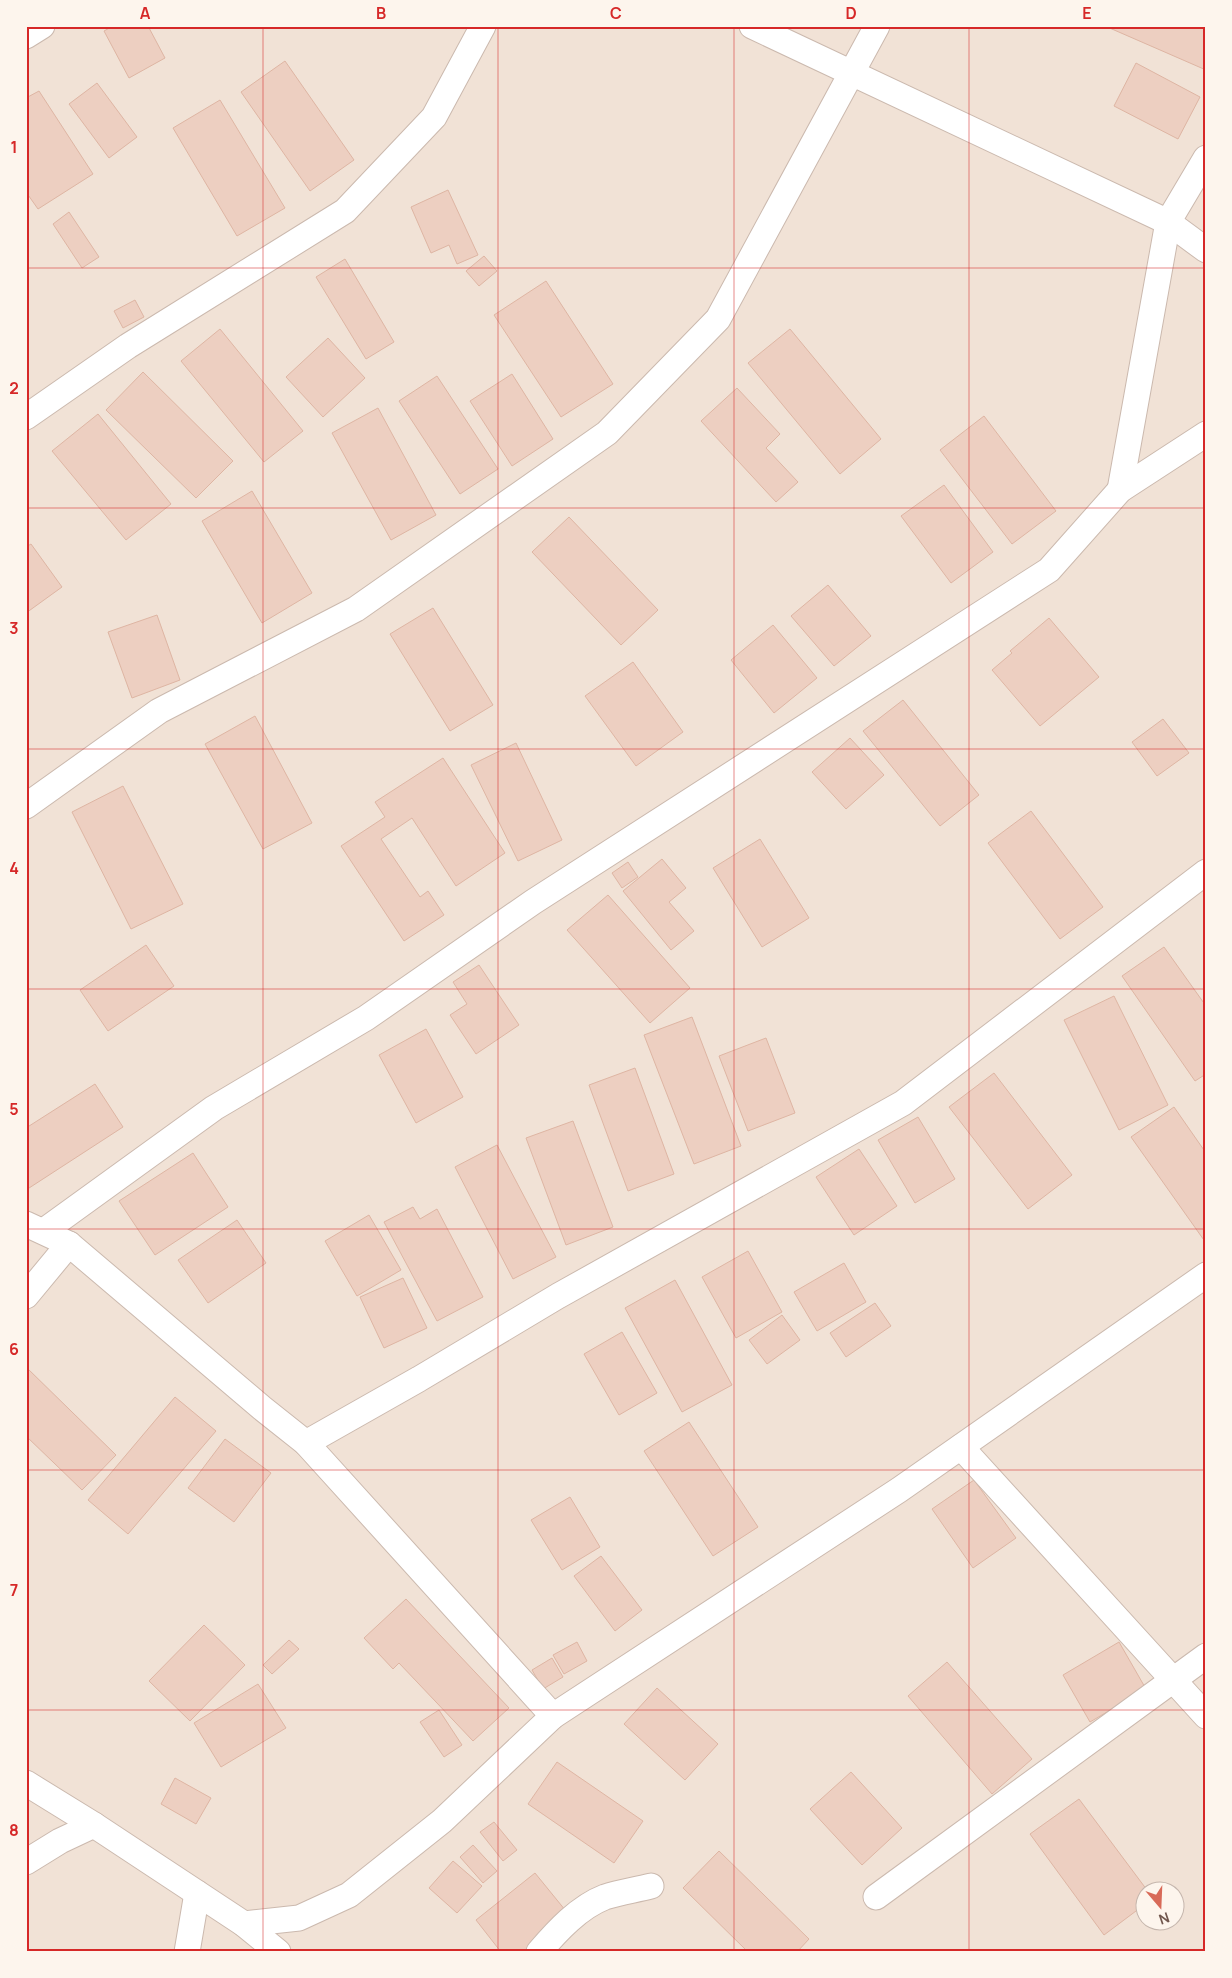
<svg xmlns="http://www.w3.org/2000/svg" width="1232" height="1978" viewBox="0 0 1232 1978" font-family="Manrope,sans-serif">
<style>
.residential{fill:#f1e2d6;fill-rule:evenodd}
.building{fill:#edcfc1;stroke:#deb5a3}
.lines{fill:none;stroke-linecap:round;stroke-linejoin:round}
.minor-casing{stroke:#cbb9ae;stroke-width:27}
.minor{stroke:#fff;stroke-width:25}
.grid{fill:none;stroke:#d62828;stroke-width:1;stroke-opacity:0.55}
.neatline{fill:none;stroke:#d62828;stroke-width:2}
.grid-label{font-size:16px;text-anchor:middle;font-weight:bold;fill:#d62828}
</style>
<rect width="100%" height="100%" fill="#faf1e7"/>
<!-- residential -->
<path class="residential" d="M26,26h1180v1926h-1180zM1144,1890h30v30h-30z"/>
<!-- building -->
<g class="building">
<polygon points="113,26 148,26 165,58 129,78 104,31"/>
<polygon points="1105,26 1206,26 1206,70"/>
<polygon points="285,61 354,160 310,191 241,92"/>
<polygon points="1136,63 1200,97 1178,139 1114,106"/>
<polygon points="97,83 137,137 109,158 69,104"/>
<polygon points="39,91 93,174 38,209 26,192 26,98"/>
<polygon points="220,100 285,208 237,236 173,128"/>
<polygon points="448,190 478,255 457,264 449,245 431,253 411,207"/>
<polygon points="69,212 99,257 82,268 53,224"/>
<polygon points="484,256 497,271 479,286 466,271"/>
<polygon points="345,259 394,342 366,359 316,277"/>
<polygon points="546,281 613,384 561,417 494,315"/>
<polygon points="135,300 144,317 123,328 114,311"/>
<polygon points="220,329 303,431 264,462 181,361"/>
<polygon points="790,329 881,439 840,474 748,363"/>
<polygon points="328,338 365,378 323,417 286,377"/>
<polygon points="143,372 233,461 196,498 106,410"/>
<polygon points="512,374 553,439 512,466 470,401"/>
<polygon points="437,376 498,469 460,494 399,401"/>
<polygon points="737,388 780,434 766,448 798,482 776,502 701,421"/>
<polygon points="378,408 436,515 391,540 332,433"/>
<polygon points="98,414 171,504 126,540 52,451"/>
<polygon points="984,416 1056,511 1012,544 940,450"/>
<polygon points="944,485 993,552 951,583 901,516"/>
<polygon points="252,491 312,593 262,623 202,521"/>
<polygon points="569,517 658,610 621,645 532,552"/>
<polygon points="31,544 62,587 26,613 26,547"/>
<polygon points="828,585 871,636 834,666 791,616"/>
<polygon points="433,608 493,705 450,731 390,634"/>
<polygon points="157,615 180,680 132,698 108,632"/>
<polygon points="1049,618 1099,677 1040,726 992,670 1012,653 1010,651"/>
<polygon points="773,625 817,678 774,713 731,660"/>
<polygon points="633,662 683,732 636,766 585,696"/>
<polygon points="903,700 979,795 940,826 863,731"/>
<polygon points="255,716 312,823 263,849 205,744"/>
<polygon points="1163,719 1189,753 1157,776 1132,742"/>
<polygon points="850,738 884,775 846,809 812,772"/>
<polygon points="516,743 562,840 518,861 471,765"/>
<polygon points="443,758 505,853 456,886 412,818 381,839 420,897 428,891 444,915 404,941 341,846 385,817 375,802"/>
<polygon points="123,786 183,904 131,929 72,812"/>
<polygon points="1031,811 1103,907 1060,939 988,843"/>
<polygon points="760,839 809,918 762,947 713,868"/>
<polygon points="662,859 686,888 669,902 694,931 671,950 623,891"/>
<polygon points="628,862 638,877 622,888 612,873"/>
<polygon points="608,895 690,988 650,1023 567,930"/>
<polygon points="146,945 174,986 108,1031 80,990"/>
<polygon points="1164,947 1206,1006 1206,1074 1195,1081 1122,976"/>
<polygon points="479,965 519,1025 476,1054 450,1015 467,1004 453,982"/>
<polygon points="1114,996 1168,1105 1119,1130 1064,1020"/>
<polygon points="692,1017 741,1146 694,1164 644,1035"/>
<polygon points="426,1029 463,1097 416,1123 379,1055"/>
<polygon points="766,1038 795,1113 748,1131 719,1056"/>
<polygon points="635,1068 674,1174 628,1191 589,1085"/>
<polygon points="994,1073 1072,1175 1028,1209 949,1107"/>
<polygon points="95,1084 123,1127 26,1190 26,1128"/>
<polygon points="1174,1107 1206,1153 1206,1243 1131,1137"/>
<polygon points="918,1117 955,1179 915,1203 878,1140"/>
<polygon points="573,1121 613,1227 566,1245 526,1138"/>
<polygon points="497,1145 556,1257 513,1279 455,1167"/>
<polygon points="859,1149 897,1206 854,1235 816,1177"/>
<polygon points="193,1153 228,1207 155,1255 119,1201"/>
<polygon points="413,1207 420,1219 437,1209 483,1297 437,1321 384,1222"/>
<polygon points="369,1215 401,1270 357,1296 325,1241"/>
<polygon points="237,1220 266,1263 208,1303 178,1260"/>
<polygon points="748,1251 782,1312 736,1338 702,1277"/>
<polygon points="844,1263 866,1302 817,1331 794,1292"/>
<polygon points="403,1278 427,1328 384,1348 360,1297"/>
<polygon points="675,1280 732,1385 682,1412 625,1308"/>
<polygon points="875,1303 891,1326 846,1357 830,1333"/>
<polygon points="782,1315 800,1340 767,1364 749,1340"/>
<polygon points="622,1332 657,1393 619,1415 584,1354"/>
<polygon points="26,1367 116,1455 82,1490 26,1436"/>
<polygon points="175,1397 216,1431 128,1534 88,1500"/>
<polygon points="689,1422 758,1527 713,1556 644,1451"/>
<polygon points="225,1439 271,1473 234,1522 188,1488"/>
<polygon points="974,1480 1016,1538 973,1568 932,1509"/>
<polygon points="570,1497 600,1547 562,1570 531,1520"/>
<polygon points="601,1556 642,1610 615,1631 574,1576"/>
<polygon points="406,1599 509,1708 473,1741 399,1663 393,1669 364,1638"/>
<polygon points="204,1625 245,1665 190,1721 149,1681"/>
<polygon points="289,1640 299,1649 272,1674 263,1665"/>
<polygon points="577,1642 587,1661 564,1674 553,1655"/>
<polygon points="1119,1642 1146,1689 1090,1722 1063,1675"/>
<polygon points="552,1658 563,1677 543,1689 532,1670"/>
<polygon points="947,1662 1032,1759 992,1794 908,1696"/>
<polygon points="258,1684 286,1728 221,1767 194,1723"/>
<polygon points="657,1688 718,1744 685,1780 624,1724"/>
<polygon points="439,1710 462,1745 444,1757 420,1722"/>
<polygon points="557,1762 643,1821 614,1863 528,1804"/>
<polygon points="851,1772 902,1828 862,1865 810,1809"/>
<polygon points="175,1778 211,1798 196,1824 161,1804"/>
<polygon points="1079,1799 1147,1890 1144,1890 1144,1905 1104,1935 1030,1834"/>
<polygon points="494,1822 517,1850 503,1861 480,1832"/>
<polygon points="473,1845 497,1871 483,1883 460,1857"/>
<polygon points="719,1851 809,1939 797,1952 748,1952 683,1888"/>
<polygon points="453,1861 482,1886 457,1913 429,1888"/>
<polygon points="535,1873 570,1916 525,1952 501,1952 476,1920"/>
</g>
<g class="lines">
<!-- minor casing -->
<g class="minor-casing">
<g id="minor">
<polyline points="752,26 1168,222 1206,250"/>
<polyline points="26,36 42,26"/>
<polyline points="26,417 128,346 345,211 434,117 483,26"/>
<polyline points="1120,490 1168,222 1206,158"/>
<polyline points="26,806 159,711 356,609 607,433 718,319 877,26"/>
<polyline points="26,1224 69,1244 262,1408 306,1443 553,1716"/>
<polyline points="44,1231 214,1108 366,1018 533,902 1049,570 1120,490 1206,434"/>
<polyline points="26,1296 69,1244"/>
<polyline points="306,1443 419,1379 558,1296 903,1103 1206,872"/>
<polyline points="961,1447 1206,1716"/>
<polyline points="26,1783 94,1825 244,1924 278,1952"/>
<polyline points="26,1862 60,1841 94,1825"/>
<polyline points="876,1897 1206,1656"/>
<polyline points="244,1924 299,1918 349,1895 442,1821 553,1716 899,1490 1206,1275"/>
<polyline points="187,1952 197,1893"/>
<path d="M539,1952c18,-21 40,-45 66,-55 15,-5 31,-7 46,-11"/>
</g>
</g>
<!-- minor -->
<use href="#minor" class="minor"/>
</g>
<!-- grid -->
<path class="grid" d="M263,26v1926M498,26v1926M734,26v1926M969,26v1926M26,268h1180M26,508h1180M26,749h1180M26,989h1180M26,1229h1180M26,1470h1180M26,1710h1180"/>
<!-- border -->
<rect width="1232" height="1978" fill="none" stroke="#fdf5ed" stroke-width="55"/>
<!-- north arrow -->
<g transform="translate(1160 1906) rotate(161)"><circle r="24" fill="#fdf5ed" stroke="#c5b6ad"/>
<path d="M0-4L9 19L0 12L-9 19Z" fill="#d86a58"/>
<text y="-8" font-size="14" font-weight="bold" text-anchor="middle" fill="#71574e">N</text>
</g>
<rect x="28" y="28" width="1176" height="1922" class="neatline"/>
<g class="grid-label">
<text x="145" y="19">A</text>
<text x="381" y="19">B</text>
<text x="616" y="19">C</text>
<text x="851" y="19">D</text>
<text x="1087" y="19">E</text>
<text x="14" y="153">1</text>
<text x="14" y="394">2</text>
<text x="14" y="634">3</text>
<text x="14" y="874">4</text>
<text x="14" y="1115">5</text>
<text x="14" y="1355">6</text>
<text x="14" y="1596">7</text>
<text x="14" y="1836">8</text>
</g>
</svg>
